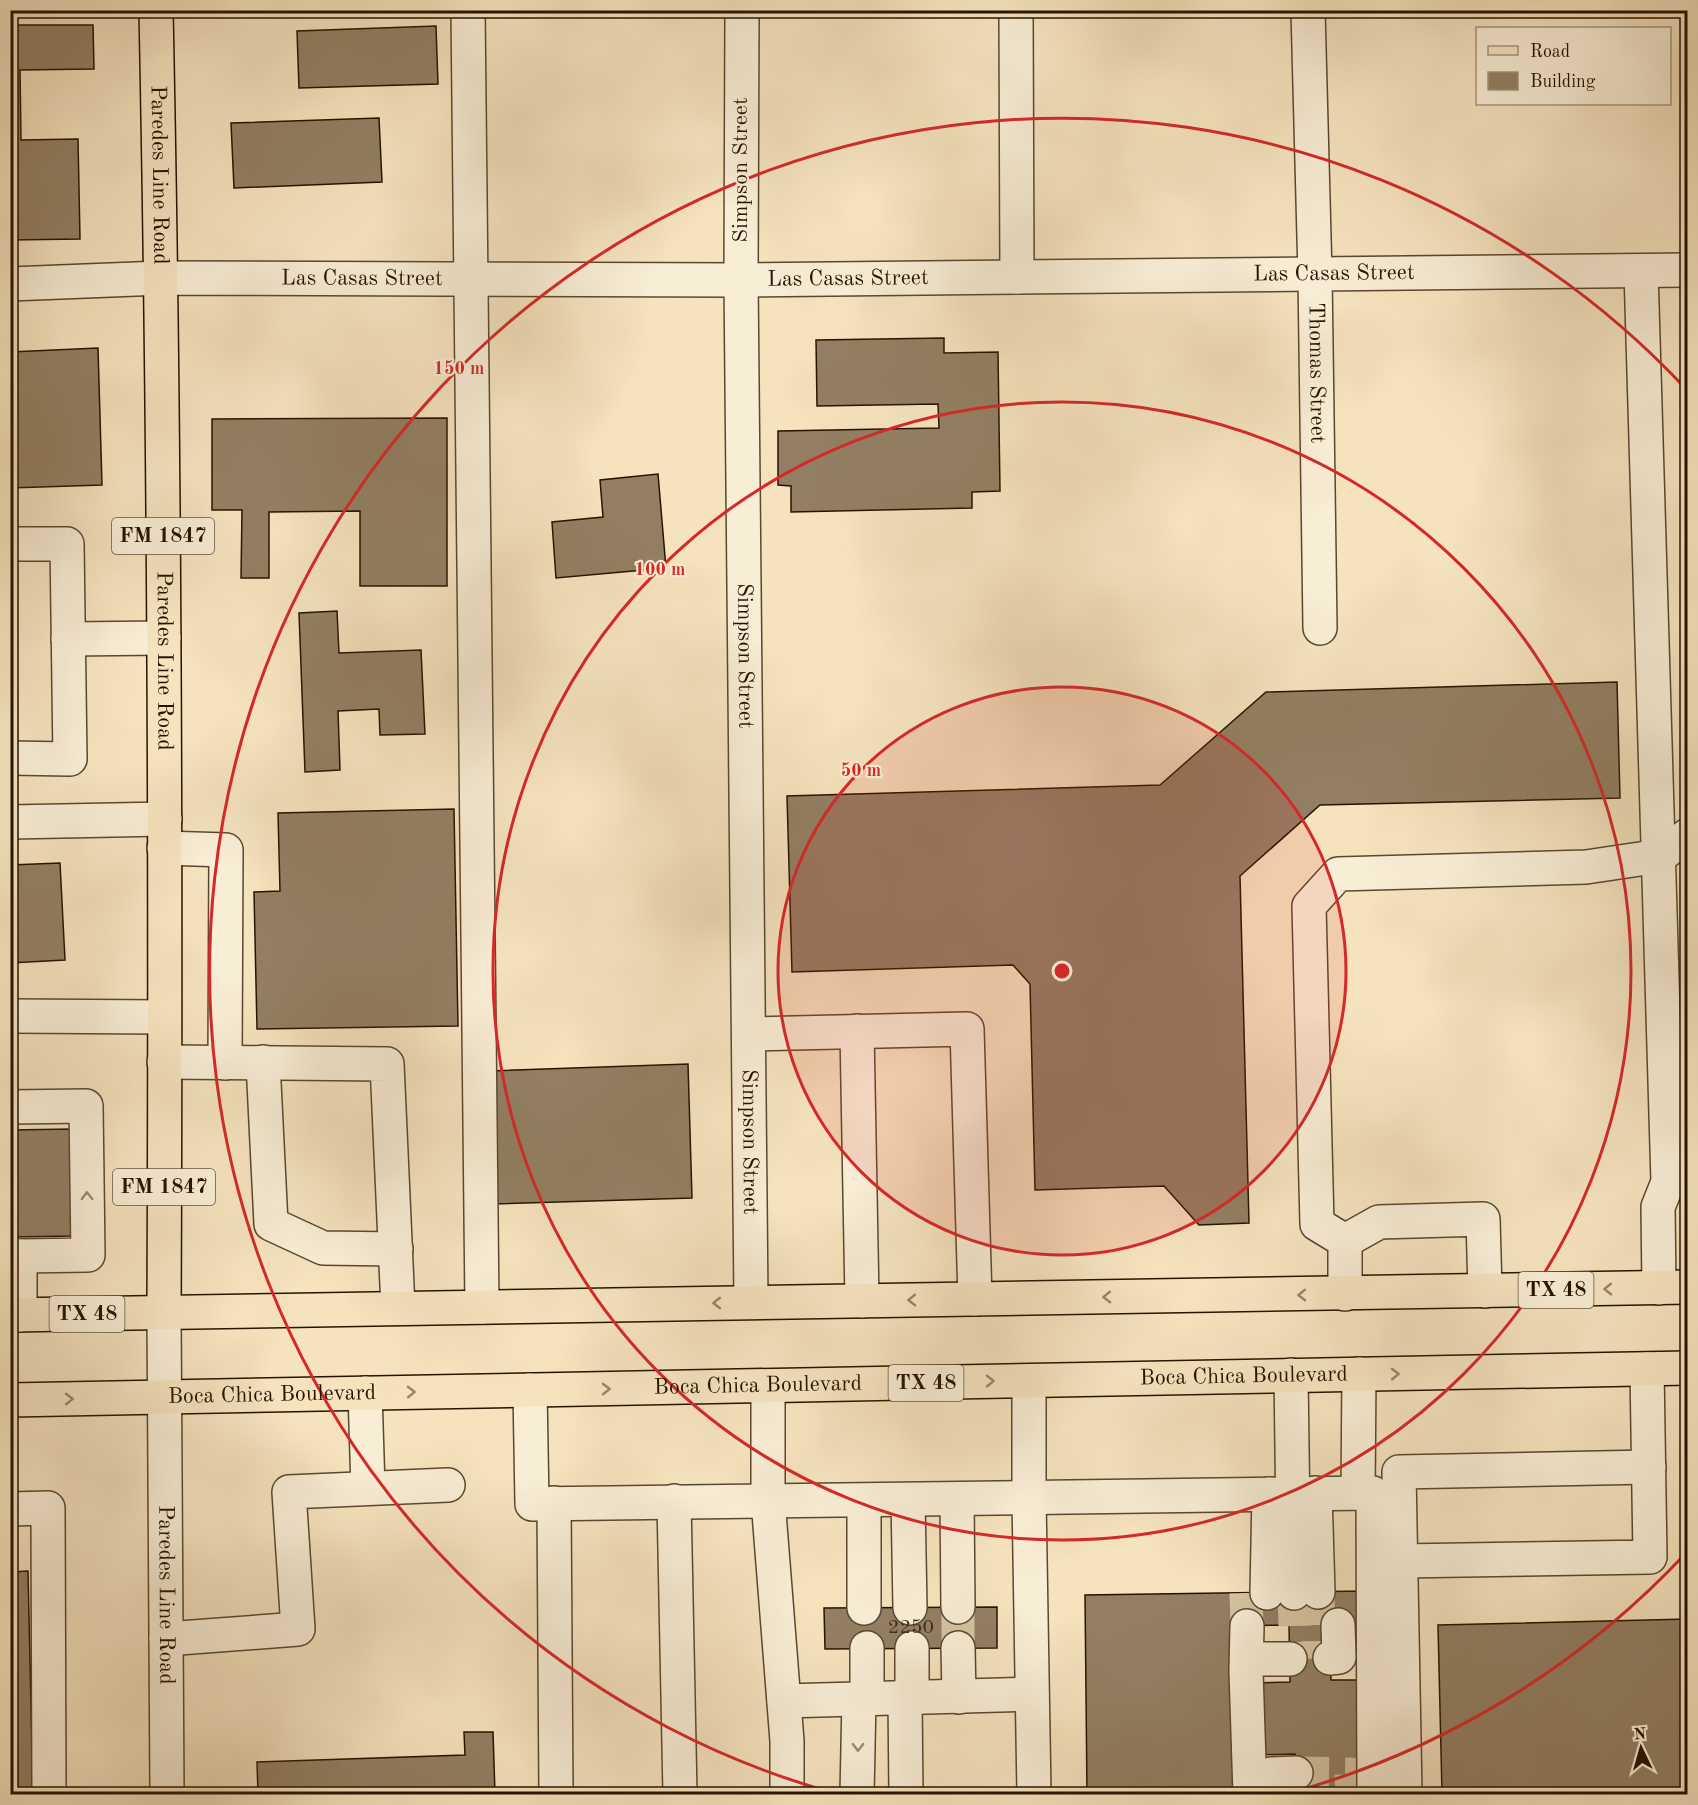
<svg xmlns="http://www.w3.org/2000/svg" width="1698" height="1805" viewBox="0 0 1698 1805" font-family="'Old Standard TT',serif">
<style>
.building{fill:#927f63;stroke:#271300;stroke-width:1.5}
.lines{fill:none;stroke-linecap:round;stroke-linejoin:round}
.minor-tunnel{stroke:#d6c4a2;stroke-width:33;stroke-dasharray:33 16;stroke-linecap:butt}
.minor-casing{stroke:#5a4730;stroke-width:36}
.major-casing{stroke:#271300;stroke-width:36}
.minor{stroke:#f8edd5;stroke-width:33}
.major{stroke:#f5e3be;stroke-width:33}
.oneway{stroke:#9a8b75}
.oneway2{stroke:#988568}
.ring{fill:none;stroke:#d62828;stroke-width:3}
.labels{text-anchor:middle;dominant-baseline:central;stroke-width:4.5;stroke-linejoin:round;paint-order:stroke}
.number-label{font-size:20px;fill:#422e19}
.shield{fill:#f8edd5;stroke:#665440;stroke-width:1.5}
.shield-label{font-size:21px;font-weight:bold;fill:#271300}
.street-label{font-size:22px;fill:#271300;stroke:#f8edd5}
.centre{fill:#d62828;stroke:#f8edd5;stroke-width:3}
.ring-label{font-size:18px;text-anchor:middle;font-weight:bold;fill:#d62828;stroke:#f8edd5;stroke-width:4.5;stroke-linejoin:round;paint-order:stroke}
</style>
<rect width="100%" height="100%" fill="#f5e3be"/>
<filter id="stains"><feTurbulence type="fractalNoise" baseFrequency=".00333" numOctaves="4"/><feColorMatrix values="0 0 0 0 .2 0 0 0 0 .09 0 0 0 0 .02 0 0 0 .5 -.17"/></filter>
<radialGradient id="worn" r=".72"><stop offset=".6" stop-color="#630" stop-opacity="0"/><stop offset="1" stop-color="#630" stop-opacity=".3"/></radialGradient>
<!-- building -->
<g class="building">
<polygon points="10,10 14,10 14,25 93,25 94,69 20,70 21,140 78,139 80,239 10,240"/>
<polygon points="280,10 379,10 379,16 280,17"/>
<polygon points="436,26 438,84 299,88 297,31"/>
<polygon points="379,118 382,182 234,188 231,123"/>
<polygon points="944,338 944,353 998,352 1000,491 972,492 972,508 791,512 791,486 778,485 778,431 939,428 938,404 817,406 816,340"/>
<polygon points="98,348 102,485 10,488 10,352"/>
<polygon points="447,418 447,586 360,586 360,511 269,512 269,578 241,578 242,510 212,510 212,419"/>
<polygon points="658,474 666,568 556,578 552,522 603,517 600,480"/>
<polygon points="337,611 339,653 421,650 425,734 380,735 379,709 338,711 340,770 305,772 299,613"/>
<polygon points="1617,682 1620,798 1320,805 1240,876 1249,1223 1199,1225 1164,1186 1035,1190 1030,984 1013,965 792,972 787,796 1160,785 1266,692"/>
<polygon points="454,809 458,1026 257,1029 254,892 280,891 278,813"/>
<polygon points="60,863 65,960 10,963 10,865"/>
<polygon points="688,1064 692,1198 493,1204 489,1071"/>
<polygon points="73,1129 75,1236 10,1237 10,1130"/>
<polygon points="28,1571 33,1794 10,1794 10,1572"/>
<polygon points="1366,1591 1367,1624 1330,1625 1330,1658 1331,1680 1365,1680 1367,1794 1296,1794 1295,1754 1256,1755 1255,1683 1290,1682 1289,1625 1236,1626 1239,1793 1087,1794 1085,1595"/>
<polygon points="997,1607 997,1648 825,1649 824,1608"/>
<polygon points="1688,1619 1688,1794 1442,1794 1438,1625"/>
<polygon points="464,1732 493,1732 495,1794 258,1794 257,1762 465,1755"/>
</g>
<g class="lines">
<!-- minor-tunnel -->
<g class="minor-tunnel">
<polyline points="1318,1592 1319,1658"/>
<polyline points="1246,1593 1247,1626"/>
<polyline points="1294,1593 1296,1659"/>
<polyline points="958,1607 958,1648"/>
<polyline points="1296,1773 1351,1774 1352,1794"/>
</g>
<!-- minor casing -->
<g class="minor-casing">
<g id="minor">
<polyline points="468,10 482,1307"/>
<path id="s1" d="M742,10l-1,270 10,1022"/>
<polyline points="1016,10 1017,277"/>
<path id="s2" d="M1308,10l7,265 5,353"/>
<polyline points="1641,271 1668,1182 1658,1207 1659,1288"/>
<path id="s3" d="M10,284l151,-6 580,2 947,-10"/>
<polyline points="10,544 67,544 70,759 10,758"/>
<polyline points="68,639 164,638"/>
<polyline points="10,822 165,819"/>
<polyline points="164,848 226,850 225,1063"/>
<polyline points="10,1016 164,1017"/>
<polyline points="857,1031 862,1301"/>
<polyline points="749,1034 967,1029 975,1299"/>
<polyline points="164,1062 387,1064 398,1308"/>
<polyline points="263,1062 271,1224 323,1248 396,1249"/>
<polyline points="10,1107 86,1106 88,1255 20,1256"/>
<polyline points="1345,1241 1379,1222 1483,1219 1485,1291"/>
<polyline points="10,1256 20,1256 20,1315"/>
<polyline points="1345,1294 1345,1241 1317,1224 1309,906 1338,874 1586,867 1660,856 1688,835"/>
<path id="s4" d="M164,1313l3,481"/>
<polyline points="1291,1375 1294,1593"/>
<polyline points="1029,1381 1029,1498 1034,1794"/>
<polyline points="768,1386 768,1500 787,1741 787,1794"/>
<polyline points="530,1390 532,1504 1373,1493 1374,1794"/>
<polyline points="365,1393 368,1488"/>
<polyline points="1315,1493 1318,1592"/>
<polyline points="1358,1493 1359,1374"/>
<polyline points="957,1499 958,1607"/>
<polyline points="908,1500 910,1608"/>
<polyline points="674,1501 680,1794"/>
<polyline points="864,1501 864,1608"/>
<polyline points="554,1503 556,1794"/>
<polyline points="10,1509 48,1508 49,1794"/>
<polyline points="1401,1561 1650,1557 1647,1369"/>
<polyline points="1267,1593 1269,1494"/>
<polyline points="1247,1626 1246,1671 1250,1794"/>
<polyline points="166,1639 298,1629 289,1492 448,1485"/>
<polyline points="867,1648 867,1699"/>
<polyline points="912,1648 912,1697"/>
<polyline points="958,1648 959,1697"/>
<polyline points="1330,1658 1339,1657 1338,1625"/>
<polyline points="1247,1659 1290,1659"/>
<polyline points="905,1698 906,1794"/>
<polyline points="784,1701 1032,1694"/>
<polyline points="857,1794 859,1699"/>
<polyline points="1271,1794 1271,1774 1296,1773"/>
<polyline points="1405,1794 1399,1472 1649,1467"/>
</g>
</g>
<!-- major casing -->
<g class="major-casing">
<g id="major">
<path id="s5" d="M156,10c9,435 10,869 8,1303"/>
<polyline points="10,1315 1688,1287"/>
<path id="s6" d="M10,1400l1678,-32"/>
</g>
</g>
<!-- minor -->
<use href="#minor" class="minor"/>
<!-- major -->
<use href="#major" class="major"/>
</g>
<!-- one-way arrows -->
<defs><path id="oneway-chevron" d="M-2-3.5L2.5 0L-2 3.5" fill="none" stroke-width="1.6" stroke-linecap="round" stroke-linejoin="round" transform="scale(1.5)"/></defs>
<g class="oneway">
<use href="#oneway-chevron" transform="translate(87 1196) rotate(-91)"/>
<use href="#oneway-chevron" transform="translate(858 1747) rotate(91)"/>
</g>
<g class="oneway2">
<use href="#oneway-chevron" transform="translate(1608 1289) rotate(179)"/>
<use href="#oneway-chevron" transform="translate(1302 1295) rotate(179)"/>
<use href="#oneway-chevron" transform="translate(1107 1297) rotate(179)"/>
<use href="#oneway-chevron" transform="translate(912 1300) rotate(179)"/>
<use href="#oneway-chevron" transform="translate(717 1303) rotate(179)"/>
<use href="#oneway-chevron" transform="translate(1395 1374) rotate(-1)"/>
<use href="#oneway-chevron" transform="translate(990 1381) rotate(-1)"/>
<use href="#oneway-chevron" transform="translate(606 1389) rotate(-1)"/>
<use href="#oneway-chevron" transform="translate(411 1392) rotate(-1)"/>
<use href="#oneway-chevron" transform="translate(69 1399) rotate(-1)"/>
</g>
<!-- distance rings -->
<circle cx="1062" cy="971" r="284" fill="#d62828" fill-opacity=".12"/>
<g class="ring">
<circle cx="1062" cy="971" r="284"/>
<circle cx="1062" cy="971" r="569"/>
<path d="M1686 1553A853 853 0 0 1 1290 1793M834 1793A853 853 0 1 1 1686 389"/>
</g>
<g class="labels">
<!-- number labels -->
<g class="number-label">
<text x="911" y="1628">2250</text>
</g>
<!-- shield labels -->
<g class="shield">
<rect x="112" y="518" width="102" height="36" rx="4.5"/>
<rect x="113" y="1169" width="102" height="36" rx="4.5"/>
<rect x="1518.5" y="1272" width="75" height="36" rx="4.5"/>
<rect x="49.5" y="1296" width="75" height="36" rx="4.5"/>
<rect x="888.5" y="1365" width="75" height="36" rx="4.5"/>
</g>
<g class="shield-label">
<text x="163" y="536">FM 1847</text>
<text x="164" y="1187">FM 1847</text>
<text x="1556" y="1290">TX 48</text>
<text x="87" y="1314">TX 48</text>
<text x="926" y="1383">TX 48</text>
</g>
<!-- street labels -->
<g class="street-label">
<text transform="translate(741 170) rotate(-90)">Simpson Street</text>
<text stroke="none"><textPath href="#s5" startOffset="165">Paredes Line Road</textPath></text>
<text stroke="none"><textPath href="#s3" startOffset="1324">Las Casas Street</textPath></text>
<text stroke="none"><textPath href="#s3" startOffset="352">Las Casas Street</textPath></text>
<text stroke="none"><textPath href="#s3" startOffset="838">Las Casas Street</textPath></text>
<text stroke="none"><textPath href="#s2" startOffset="363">Thomas Street</textPath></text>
<text stroke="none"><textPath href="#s1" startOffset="646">Simpson Street</textPath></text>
<text stroke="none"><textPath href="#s5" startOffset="651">Paredes Line Road</textPath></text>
<text stroke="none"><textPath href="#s1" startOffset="1132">Simpson Street</textPath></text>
<text stroke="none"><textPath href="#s6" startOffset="1234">Boca Chica Boulevard</textPath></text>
<text stroke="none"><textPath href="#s6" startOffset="748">Boca Chica Boulevard</textPath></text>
<text stroke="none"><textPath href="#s6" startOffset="262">Boca Chica Boulevard</textPath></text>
<text stroke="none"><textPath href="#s4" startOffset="282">Paredes Line Road</textPath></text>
</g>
</g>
<circle cx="1062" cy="971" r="9" class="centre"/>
<g class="ring-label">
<text x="459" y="374">150 m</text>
<text x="660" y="575">100 m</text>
<text x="861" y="776">50 m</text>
</g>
<!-- margin -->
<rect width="1698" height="1805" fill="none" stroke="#f5e3be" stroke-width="36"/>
<rect x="12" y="12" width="1674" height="1781" fill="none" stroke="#271300" stroke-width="3"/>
<rect x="18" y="18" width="1662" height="1769" fill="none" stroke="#271300" stroke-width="1.5"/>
<!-- legend -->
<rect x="1476" y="27" width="195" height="78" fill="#f8edd5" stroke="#a49680" stroke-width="1.5"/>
<rect x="1488" y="46" width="30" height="9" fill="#f5e3be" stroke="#a49680" stroke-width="1.5"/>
<text x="1530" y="57" font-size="18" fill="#271300">Road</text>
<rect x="1488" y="72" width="30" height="18" fill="#927f63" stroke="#a49680" stroke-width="1.5"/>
<text x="1530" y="87" font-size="18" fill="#271300">Building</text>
<!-- north arrow -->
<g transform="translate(1641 1748) rotate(355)" stroke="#f8edd5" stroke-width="4.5" paint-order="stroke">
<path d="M0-4.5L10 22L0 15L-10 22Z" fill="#271300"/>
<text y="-9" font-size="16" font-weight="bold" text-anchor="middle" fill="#271300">N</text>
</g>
<rect width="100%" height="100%" filter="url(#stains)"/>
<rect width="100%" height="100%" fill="url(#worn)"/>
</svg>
